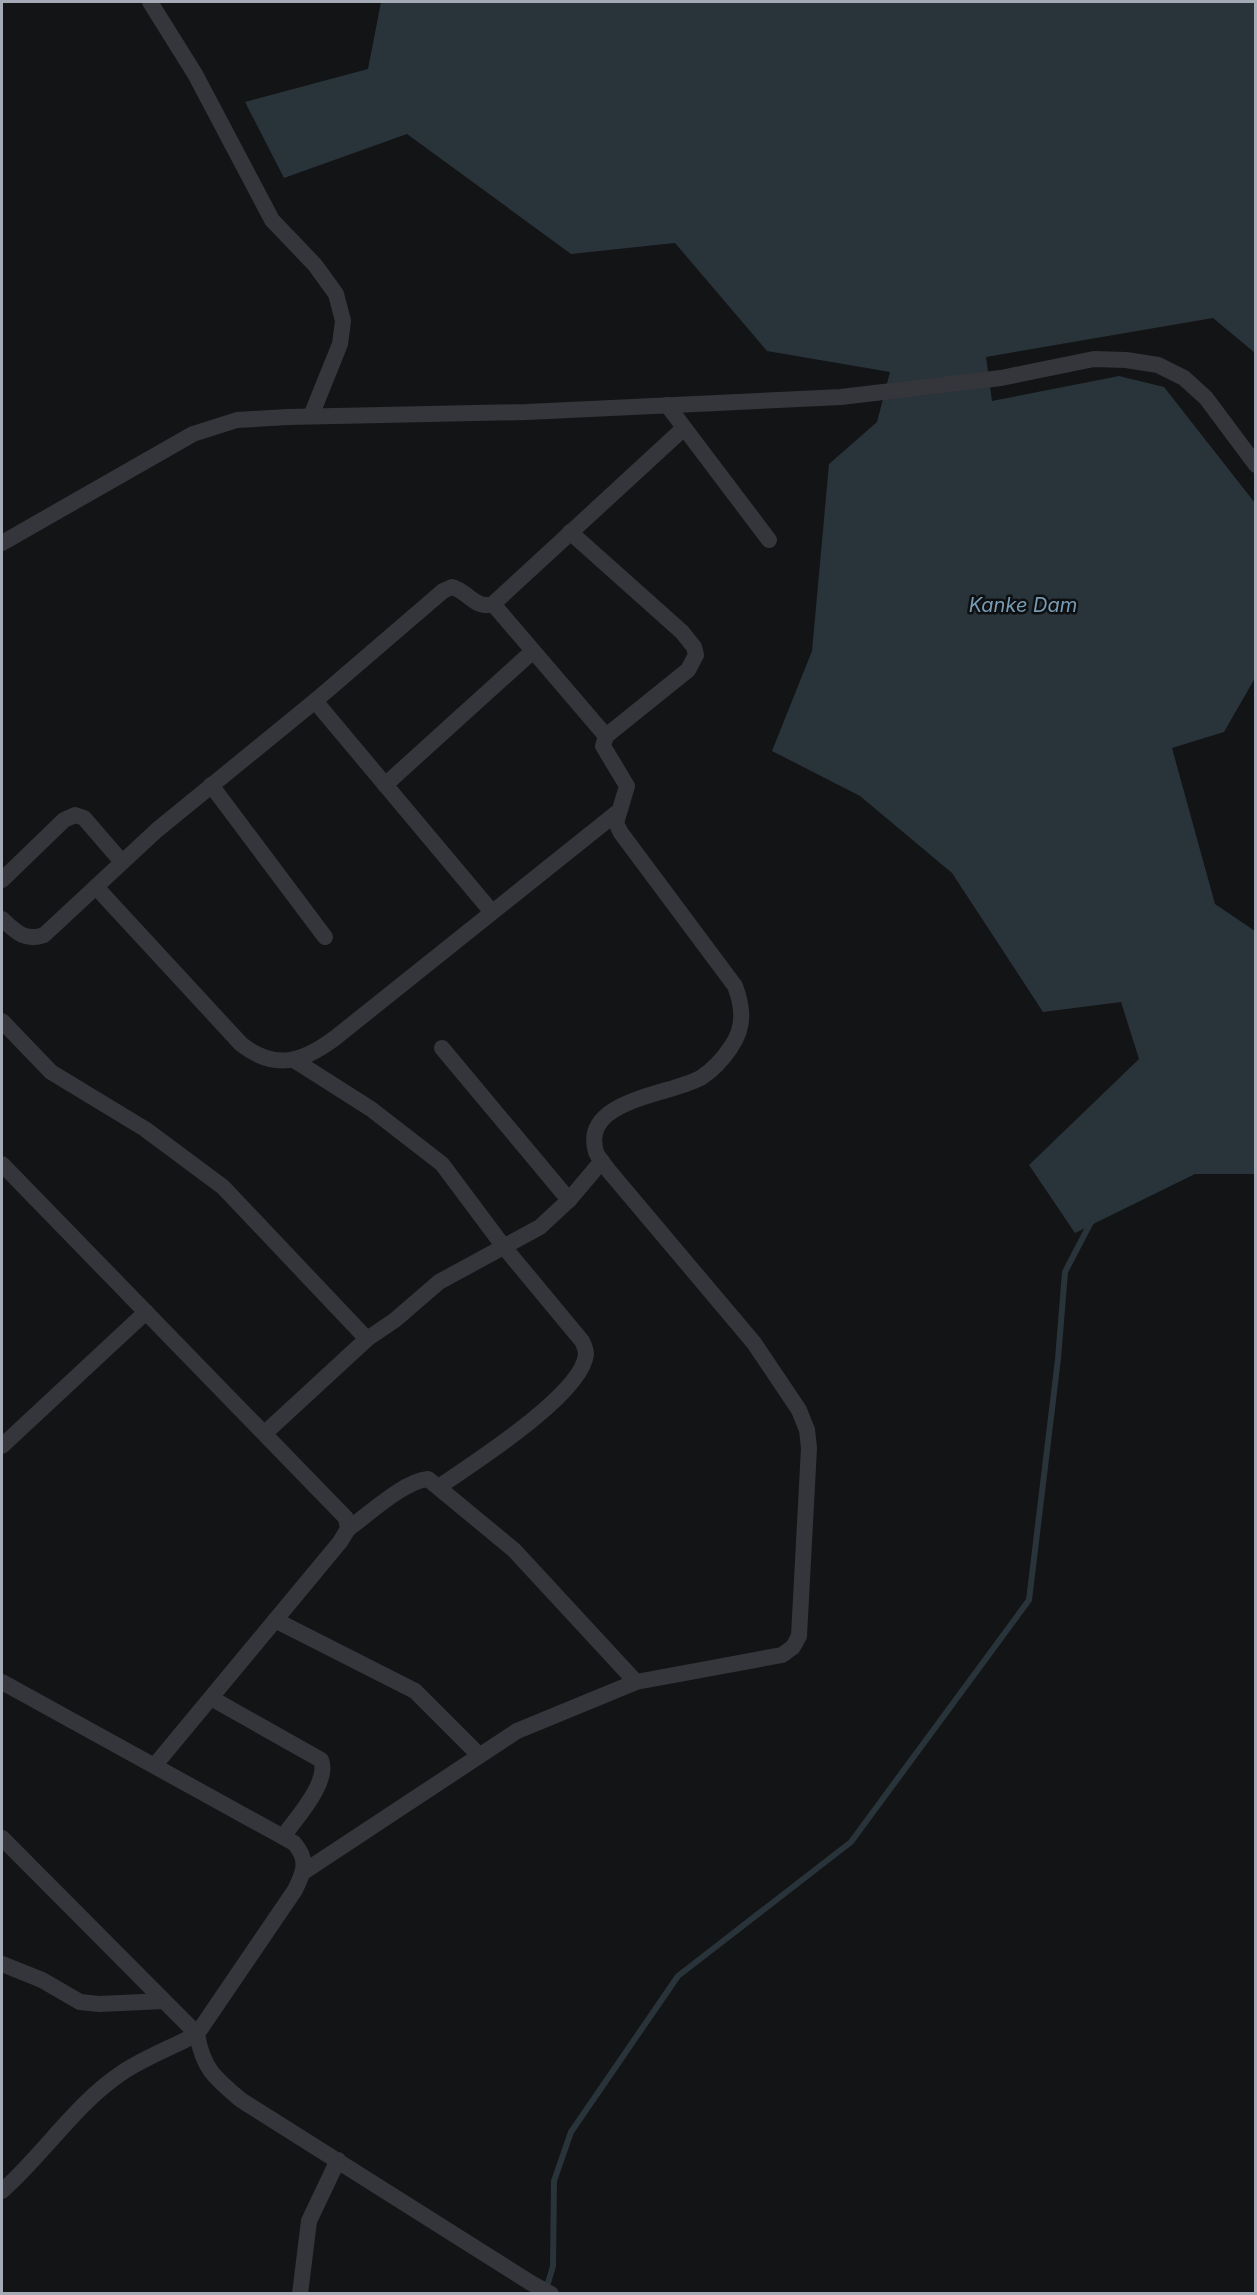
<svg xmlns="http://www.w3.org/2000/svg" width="1257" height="2295" viewBox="0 0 1257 2295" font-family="Inter,sans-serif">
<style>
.water{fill:#29333a}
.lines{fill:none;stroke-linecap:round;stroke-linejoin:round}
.stream{stroke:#29333a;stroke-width:6}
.street{stroke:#34363b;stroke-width:16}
.labels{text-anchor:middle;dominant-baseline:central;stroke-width:5;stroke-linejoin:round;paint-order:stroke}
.water-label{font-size:20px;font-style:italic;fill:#789cb5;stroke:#0e0f10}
</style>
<rect width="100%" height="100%" fill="#131416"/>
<!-- water -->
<polygon class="water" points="381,2 1255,2 1255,353 1213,318 986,357 992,401 1119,376 1164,387 1255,503 1255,678 1224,732 1172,748 1215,904 1255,931 1255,1174 1195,1174 1075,1233 1029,1165 1139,1059 1121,1002 1043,1012 952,873 860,796 772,751 812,651 829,464 877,422 890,372 767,351 675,243 571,254 407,134 284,178 245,102 368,69"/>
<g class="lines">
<!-- stream -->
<polyline class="stream" points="546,2290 553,2266 554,2181 571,2132 678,1976 851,1842 1029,1600 1058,1359 1065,1272 1092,1220"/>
<!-- street -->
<g class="street">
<polyline points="150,2 195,74 272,220 315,265 336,294 343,321 340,344 311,416"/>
<polyline points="667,405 769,540"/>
<polyline points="2,543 193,434 237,420 288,417 527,412 841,397 1001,378 1094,359 1126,360 1158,365 1184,378 1206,398 1256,465"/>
<polyline points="493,604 606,736"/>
<polyline points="315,701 491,911"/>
<polyline points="211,785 325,937"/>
<polyline points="385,785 533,651"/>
<polyline points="2,880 64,820 75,815 84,818 122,862"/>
<path d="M96,887l145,157c34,27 62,18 94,-6l284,-227"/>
<path d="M2,919c13,12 23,23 42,16l113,-105 158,-129 128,-110 9,-4c16,4 23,23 41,17l191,-176"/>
<polyline points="2,1021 51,1072 145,1129 223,1187 367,1339"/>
<polyline points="442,1048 569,1200"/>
<path d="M294,1060l77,49 71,55 62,83 78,94c2,4 4,9 4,13 -3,40 -114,110 -146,132"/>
<polyline points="2,1164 346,1518 348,1529 340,1542 155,1765"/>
<polyline points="265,1433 367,1339 395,1320 439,1282 540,1227 569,1200 602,1161"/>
<polyline points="2,1446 146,1312"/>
<path d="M348,1529c21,-15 56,-48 80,-50l86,71 122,132"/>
<polyline points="275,1620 415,1691 479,1755"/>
<path d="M2,1682l292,161c15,17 10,29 1,47l-98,144c6,35 18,44 44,66l290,183 20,11"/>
<path d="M211,1698l110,62c9,22 -25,58 -38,77"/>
<path d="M2,1838l195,196c-24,13 -51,23 -74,38 -47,31 -79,82 -121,119"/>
<path d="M305,1871l212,-140 119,-49 146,-27 11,-8 6,-11 10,-188 -2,-18 -8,-20 -45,-67 -145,-172c-4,-6 -11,-13 -13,-19 -16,-54 78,-57 106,-75 12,-8 21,-18 29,-30 14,-20 12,-40 4,-61l-114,-153 -5,-10 11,-37 -24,-40 3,-10 82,-66 8,-15 -2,-8 -12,-15 -112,-100"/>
<polyline points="2,1964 42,1980 80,2002 99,2004 164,2001"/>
<polyline points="300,2294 309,2221 338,2160"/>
</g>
</g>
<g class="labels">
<!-- water labels -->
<g class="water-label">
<text x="1023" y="605">Kanke Dam</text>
</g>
</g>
<!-- border -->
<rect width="1257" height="2295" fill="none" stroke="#a4abb7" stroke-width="6"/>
</svg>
